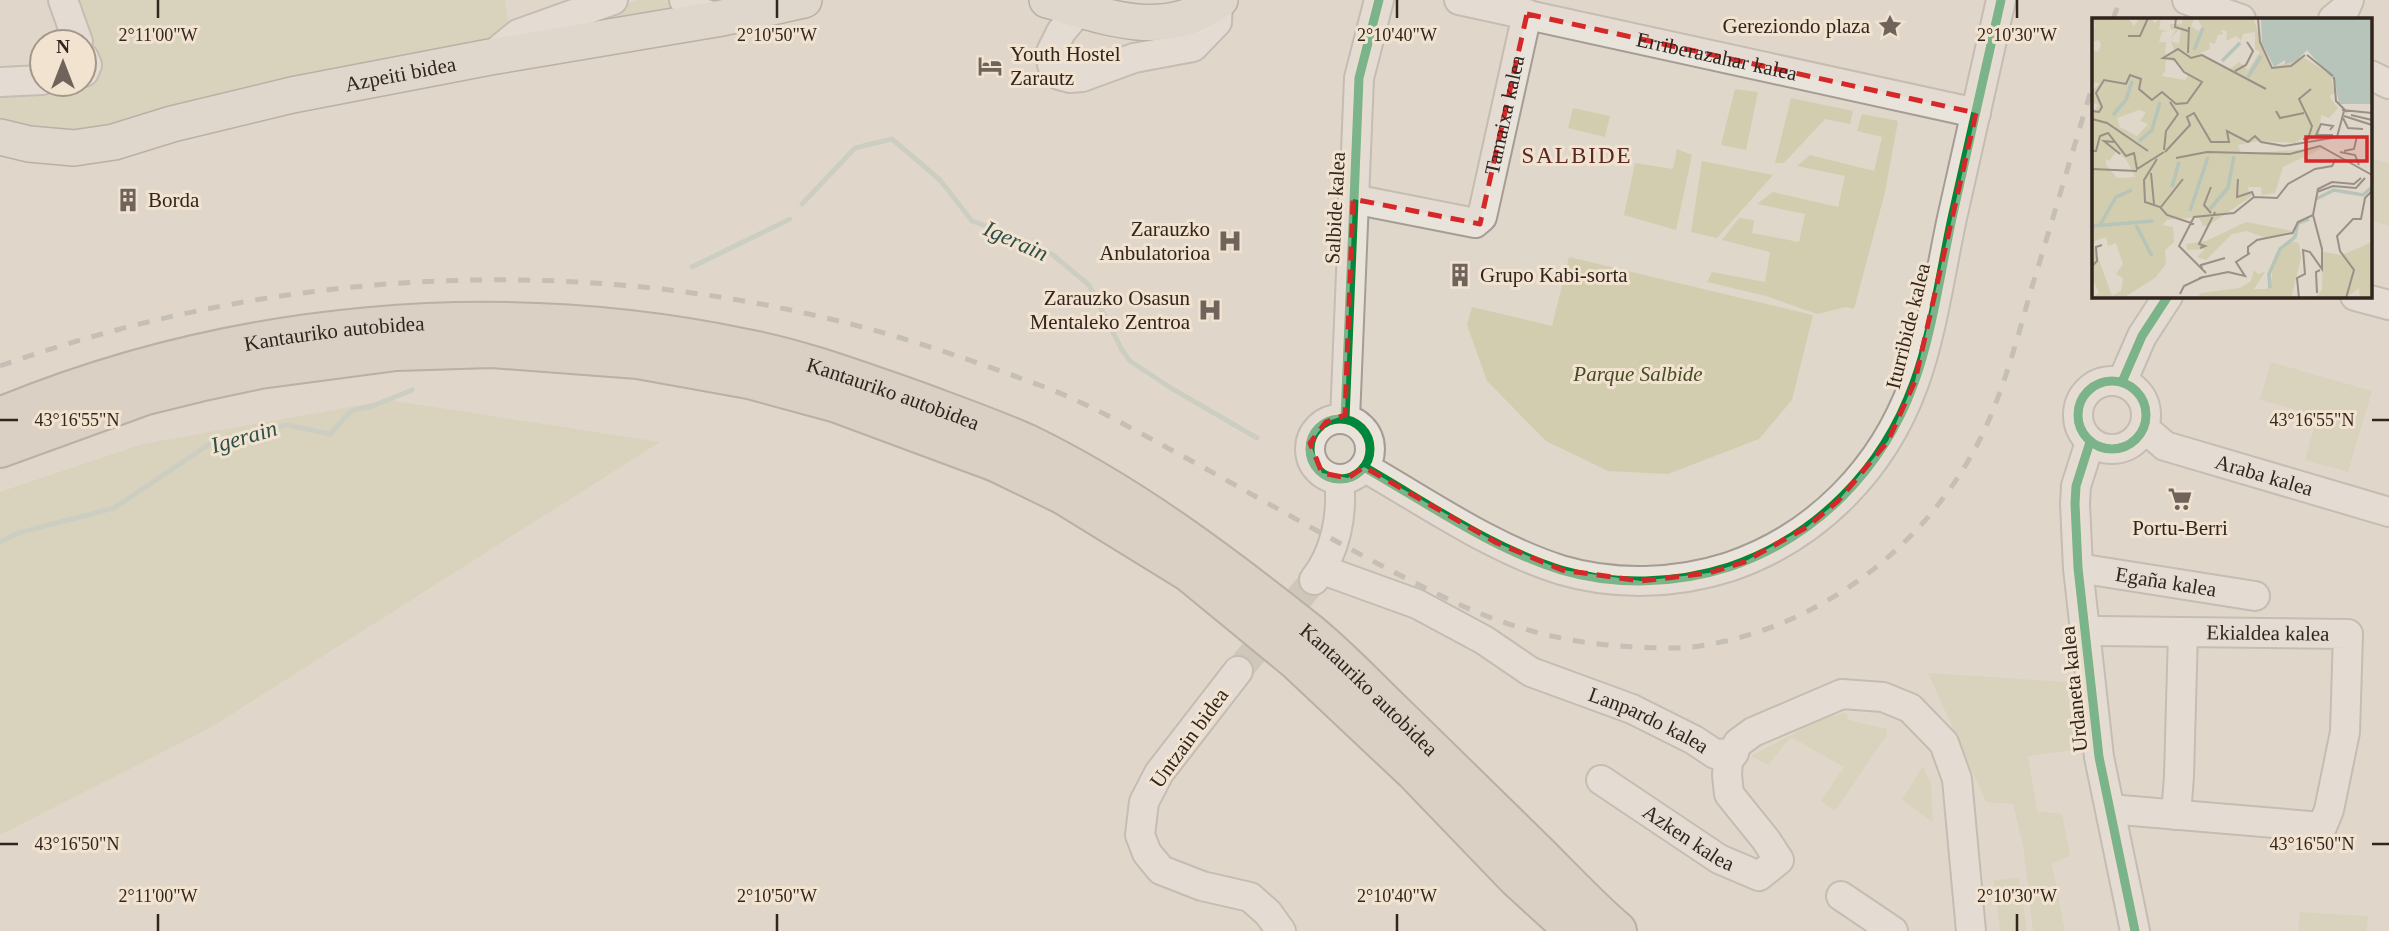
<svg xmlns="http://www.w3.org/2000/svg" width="2389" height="931" viewBox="0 0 2389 931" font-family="Georgia,serif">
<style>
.green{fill:#d1cdae}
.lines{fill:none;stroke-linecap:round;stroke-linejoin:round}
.stream{stroke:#b6c4b9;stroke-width:5}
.minor-tunnel{stroke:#bdb3a8;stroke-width:28;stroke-dasharray:28 14;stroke-linecap:butt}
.minor-casing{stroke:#a59c94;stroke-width:32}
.major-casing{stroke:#8a827b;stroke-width:38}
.highway-casing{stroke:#8a827b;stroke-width:42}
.minor{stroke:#e8e3db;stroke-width:28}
.major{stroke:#e0d8ce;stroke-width:35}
.highway{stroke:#d2c7bc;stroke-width:38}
.rail{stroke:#a7a29c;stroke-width:5;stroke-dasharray:12 12;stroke-linecap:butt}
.cycleway-casing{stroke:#f1e3d0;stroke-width:13}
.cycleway{stroke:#00873e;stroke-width:9}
.marked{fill:none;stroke:#d62828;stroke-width:5;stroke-dasharray:14 9;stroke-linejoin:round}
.ticks{fill:none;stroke:#32251e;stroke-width:2.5}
.labels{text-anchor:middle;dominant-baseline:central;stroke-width:6;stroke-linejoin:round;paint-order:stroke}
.poi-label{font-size:21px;fill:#32251e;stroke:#f1e3d0;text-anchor:end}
.street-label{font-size:21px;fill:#32251e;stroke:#f1e3d0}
.park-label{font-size:21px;font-style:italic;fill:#474c26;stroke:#f1e3d0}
.neighbourhood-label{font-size:23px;letter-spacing:2px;fill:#5a2621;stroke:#f1e3d0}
.water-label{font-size:23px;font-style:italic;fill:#2e504a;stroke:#f1e3d0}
.inset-river{fill:none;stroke:#b6c4b9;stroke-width:3.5}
.inset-road{fill:none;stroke:#9a9086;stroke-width:2}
.view{fill:#d62828;fill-opacity:0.15;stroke:#d62828;stroke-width:3.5}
.inset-edge{fill:none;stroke:#32251e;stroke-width:3.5}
.ticks-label{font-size:18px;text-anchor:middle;fill:#32251e;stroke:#f1e3d0;stroke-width:6;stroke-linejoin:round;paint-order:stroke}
</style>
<rect width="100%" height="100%" fill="#e0d7cb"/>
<!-- green -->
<g class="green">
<path d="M75,0h430l3,21 -22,25 -149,28 -108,17 -100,33 -65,9 -64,-8v-33c24,1 70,9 89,-9l2,-36 -6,-11z"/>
<polygon points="638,0 673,0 677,8 590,23 589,19"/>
<polygon points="1735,89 1758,92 1746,150 1721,145"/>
<polygon points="1791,98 1853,111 1850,124 1825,119 1784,163 1775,163"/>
<polygon points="1573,108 1610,116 1605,137 1568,128"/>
<polygon points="1862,114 1898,121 1885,192 1854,309 1846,307 1817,314 1766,296 1707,282 1712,272 1765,282 1770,252 1722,240 1739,218 1754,220 1752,233 1799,242 1805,214 1757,204 1773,192 1838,207 1845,176 1797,166 1810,155 1874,171 1882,137 1857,131"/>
<polygon points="1677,149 1692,155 1676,230 1624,215 1635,163 1673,169"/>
<polygon points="2373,159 2389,163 2389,226 2370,220 2370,169"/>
<polygon points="1702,161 1773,175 1717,238 1691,232"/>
<polygon points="1569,257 1813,315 1792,400 1759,439 1668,474 1608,471 1546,441 1487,381 1467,325 1472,307 1552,326"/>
<polygon points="2271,362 2372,391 2348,472 2305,460 2317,416 2260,400"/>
<polygon points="389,400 660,442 210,728 0,835 0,492 143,444"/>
<polygon points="1928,673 2067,682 2075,750 2028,756 2037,811 2062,814 2070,856 2052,864 2065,931 2033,931 2023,845 2013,804 1986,802"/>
<polygon points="1846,713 1849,720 1887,729 1887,735 1835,811 1821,801 1844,767 1791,737 1768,765 1751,756 1823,718"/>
<polygon points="1923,766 1931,784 1933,822 1902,800"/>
<polygon points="2019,878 2027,931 2000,931 1994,880"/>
<polygon points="2300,912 2368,916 2367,931 2298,931"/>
</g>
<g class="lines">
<!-- stream -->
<g class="stream">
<polyline points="802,204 855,148 892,139 940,180 972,221 1009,234 1053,255 1089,285 1122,350 1130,361 1171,388 1257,438"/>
<polyline points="692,267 790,219"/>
<polyline points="0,542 18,533 114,508 208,445 287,425 330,434 351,411 375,405 412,390"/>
</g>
<!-- minor-tunnel -->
<polyline class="minor-tunnel" points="1238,671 1314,580"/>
<!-- minor casing -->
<g class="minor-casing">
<g id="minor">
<polyline points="63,0 78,42"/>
<path d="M684,0c12,12 22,15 38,18"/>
<path id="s1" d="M1459,0l517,113"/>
<polyline points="2187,0 2241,19"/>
<polyline points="1080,9 1061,32 1051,52 1052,65 1059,75 1070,78 1082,77 1134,58 1193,47 1217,22 1218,2"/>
<polyline points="2333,19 2345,9 2349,0"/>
<polyline points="490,57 518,34 613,0"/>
<polyline points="84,58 87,65 84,72"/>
<polyline points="2370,75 2389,84"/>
<polyline points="0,82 42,80"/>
<path id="s2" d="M1353,199l122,24 7,-6 45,-203"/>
<polyline points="2355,296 2389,305"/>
<circle cx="2112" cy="415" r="34"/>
<polyline points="2122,382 2142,336 2168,296"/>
<polyline points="1345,419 1359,78 1379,0"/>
<circle cx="1340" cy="449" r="30"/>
<path id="s3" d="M2144,428l21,18 224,66"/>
<polyline points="2090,442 2076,486 2075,504 2078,568 2099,757 2135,931"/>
<path d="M1364,467c63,36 127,81 197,103 54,16 115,14 168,-3 88,-30 154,-98 185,-184 18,-49 27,-114 38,-165 16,-73 33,-145 49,-218"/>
<path id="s4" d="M2078,568l177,28"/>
<path id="s5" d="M1323,570l94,34 67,36 47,32 101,37 62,31 21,14 19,-1"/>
<path d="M1314,580c22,-28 29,-66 25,-101"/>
<path id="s6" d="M2098,631l250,3 -3,98 -16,78 -7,17 -201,-17"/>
<polyline points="1238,671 1159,773 1144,802 1140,835 1147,853 1161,870 1202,886 1250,897 1268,913 1281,931"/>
<path id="s7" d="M1601,780l118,79 40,17 20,-16 -13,-20 -37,-46 -2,-19 1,-13 10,-19 15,-11 89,-38 41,3 27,11 34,35 13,36 14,152"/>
<polyline points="2176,815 2179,776 2183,632"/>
<polyline points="1841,896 1893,931"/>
</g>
</g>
<!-- major casing -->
<g class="major-casing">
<g id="major">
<path d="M1047,0c60,17 117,41 173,0"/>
<path id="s8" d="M0,137l29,7 45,4 40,-6 58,-18 120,-29 198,-38 232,-39 82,-18"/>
</g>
</g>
<!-- highway casing -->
<g class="highway-casing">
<g id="highway">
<path id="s9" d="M0,417c235,-97 498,-120 747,-68 57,11 112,32 167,51 37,14 75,27 111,43 102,49 194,118 282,188 31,25 59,55 87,82 48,47 96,94 144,141 26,26 51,53 79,77"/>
<polyline points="0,448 146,395 199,382 260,369 396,351 492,348 638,359 749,379 837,403 996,462 1064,495 1189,572 1296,660 1415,772 1517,878 1575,931"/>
</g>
</g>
<!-- minor -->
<use href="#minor" class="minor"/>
<!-- major -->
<use href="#major" class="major"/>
<!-- highway -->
<use href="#highway" class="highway"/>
<!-- rail -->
<g class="rail">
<polyline points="2113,19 2120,0"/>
<path d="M0,366c263,-93 550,-113 822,-49 74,17 147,42 217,68 44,16 85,39 125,61 97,52 191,109 290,156 59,28 117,42 182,45 21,1 43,2 64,-1 117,-18 222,-96 277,-201 25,-48 39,-102 54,-155 21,-68 41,-137 62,-206"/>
</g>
<!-- cycleway casing -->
<g class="cycleway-casing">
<g id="cycleway">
<circle cx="2112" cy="415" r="34"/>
<polyline points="2122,382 2142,336 2168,296"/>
<polyline points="1345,419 1359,78 1379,0"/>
<circle cx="1340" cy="449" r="30"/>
<polyline points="2090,442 2076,486 2075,504 2078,568 2099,757 2135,931"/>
<path d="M1364,467c63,36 127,81 197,103 54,16 115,14 168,-3 88,-30 154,-98 185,-184 18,-49 27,-114 38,-165 16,-73 33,-145 49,-218"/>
</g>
</g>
<!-- cycleway -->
<use href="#cycleway" class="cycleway"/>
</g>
<!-- marked area -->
<path d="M0 0H2389V931H0ZM1527,14l449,99 -61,268 -27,60 -50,60 -31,26 -63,35 -35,11 -68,8 -79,-11 -65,-27 -133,-76 -16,11 -26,-5 -12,-30 16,-21 19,-7 8,-216 127,25z" fill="#e0d7cb" fill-opacity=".55" fill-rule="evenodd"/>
<path class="marked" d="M1527,14l449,99 -61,268 -27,60 -50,60 -31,26 -63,35 -35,11 -68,8 -79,-11 -65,-27 -133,-76 -16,11 -26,-5 -12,-30 16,-21 19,-7 8,-216 127,25z"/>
<!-- ticks -->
<path class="ticks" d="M158,0v18M777,0v18M1397,0v18M2017,0v18M0,420h18M2372,420h17M0,844h18M2372,844h17M158,914v17M777,914v17M1397,914v17M2017,914v17"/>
<!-- icons -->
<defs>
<g id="sight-bare" transform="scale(1.89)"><path d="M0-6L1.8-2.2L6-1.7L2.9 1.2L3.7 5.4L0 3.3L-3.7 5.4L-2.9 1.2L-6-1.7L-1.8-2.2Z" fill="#6f635b" stroke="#f1e3d0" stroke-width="2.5" paint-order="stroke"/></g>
<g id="hotel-bare" transform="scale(1.89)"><path d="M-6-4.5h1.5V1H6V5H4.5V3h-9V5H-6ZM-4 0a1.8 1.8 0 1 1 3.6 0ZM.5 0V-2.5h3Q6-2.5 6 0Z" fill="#6f635b" stroke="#f1e3d0" stroke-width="2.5" paint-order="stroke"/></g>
<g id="building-bare" transform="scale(1.89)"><path d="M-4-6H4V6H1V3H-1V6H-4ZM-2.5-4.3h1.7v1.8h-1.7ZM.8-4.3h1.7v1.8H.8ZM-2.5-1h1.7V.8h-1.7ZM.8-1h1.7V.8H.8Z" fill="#6f635b" stroke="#f1e3d0" stroke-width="2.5" paint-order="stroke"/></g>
<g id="hospital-bare" transform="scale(1.89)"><path d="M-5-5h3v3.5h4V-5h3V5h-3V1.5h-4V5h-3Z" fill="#6f635b" stroke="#f1e3d0" stroke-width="2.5" paint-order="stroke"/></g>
<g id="supermarket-bare" transform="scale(1.89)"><path d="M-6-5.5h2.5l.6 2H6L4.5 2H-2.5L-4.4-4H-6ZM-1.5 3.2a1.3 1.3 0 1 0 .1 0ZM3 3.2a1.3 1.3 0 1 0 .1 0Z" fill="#6f635b" stroke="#f1e3d0" stroke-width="2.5" paint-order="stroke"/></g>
</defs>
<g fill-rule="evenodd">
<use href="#sight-bare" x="1890" y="26"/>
<use href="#hotel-bare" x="990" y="66"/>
<use href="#building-bare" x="128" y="200"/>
<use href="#hospital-bare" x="1230" y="241"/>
<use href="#building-bare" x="1460" y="275"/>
<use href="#hospital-bare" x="1210" y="310"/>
<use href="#supermarket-bare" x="2180" y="499"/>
</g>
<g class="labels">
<!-- poi labels -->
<g class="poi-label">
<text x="1870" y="26">Gereziondo plaza</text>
<text x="1010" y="54" text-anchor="start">Youth Hostel<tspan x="1010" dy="24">Zarautz</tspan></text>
<text x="148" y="200" text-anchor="start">Borda</text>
<text x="1210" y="229">Zarauzko<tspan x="1210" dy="24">Anbulatorioa</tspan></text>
<text x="1480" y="275" text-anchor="start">Grupo Kabi-sorta</text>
<text x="1190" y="298">Zarauzko Osasun<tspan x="1190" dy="24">Mentaleko Zentroa</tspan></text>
<text x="2180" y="528" text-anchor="middle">Portu-Berri</text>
</g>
<!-- street labels -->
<g class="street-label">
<text stroke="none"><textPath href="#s1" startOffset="264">Erriberazahar kalea</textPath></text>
<text stroke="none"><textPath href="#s8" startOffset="410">Azpeiti bidea</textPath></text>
<text stroke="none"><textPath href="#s2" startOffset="238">Tamaixa kalea</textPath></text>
<text transform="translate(1335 208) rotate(-87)">Salbide kalea</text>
<text transform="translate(1908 326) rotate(-76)">Iturribide kalea</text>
<text stroke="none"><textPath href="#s9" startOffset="346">Kantauriko autobidea</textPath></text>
<text stroke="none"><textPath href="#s9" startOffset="914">Kantauriko autobidea</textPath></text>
<text stroke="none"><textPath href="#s3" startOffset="131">Araba kalea</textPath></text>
<text stroke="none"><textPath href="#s4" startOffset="89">Egaña kalea</textPath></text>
<text stroke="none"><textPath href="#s6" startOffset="170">Ekialdea kalea</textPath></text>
<text transform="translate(2074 689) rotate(-96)">Urdaneta kalea</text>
<text stroke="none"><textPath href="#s9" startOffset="1480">Kantauriko autobidea</textPath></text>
<text stroke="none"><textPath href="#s5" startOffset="360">Lanpardo kalea</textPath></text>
<text transform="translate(1189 738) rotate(-54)">Untzain bidea</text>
<text stroke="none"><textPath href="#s7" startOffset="105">Azken kalea</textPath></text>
</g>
<!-- park labels -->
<g class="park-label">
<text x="1638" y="374">Parque Salbide</text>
</g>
<!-- neighbourhood labels -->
<g class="neighbourhood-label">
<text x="1577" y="155">SALBIDE</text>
</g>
<!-- water labels -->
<g class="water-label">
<text transform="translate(1016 241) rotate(24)">Igerain</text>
<text transform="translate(244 437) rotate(-16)">Igerain</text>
</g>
</g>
<!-- overview -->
<g transform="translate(2092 18)">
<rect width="280" height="280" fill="#e0d7cb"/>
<path d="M0,0h36l6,8 5,-7 -7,-1h20l2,5 7,-5 -2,11 8,2 -5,1 -3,10h7l-1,13 9,-5 -3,-9 8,3 2,-17 -11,12 6,-10 -5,1 -1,-6h9l-1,-6 3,8 2,-8h12l-4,8 8,5 3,-4 -5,-9h56l18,50 32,-11 27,17 5,19 -6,3 9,12 -9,10 -8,-3 -2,22 -11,3 -1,-5 -12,8 -36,-2 -21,4 3,9 82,-6 -40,19 -8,26 -13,2 -1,-8h-14l5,9 -43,29 -6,1 -4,-9 -32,3 -5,5 11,2 1,15 -9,8 1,14 -11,14 -32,20h-31l7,-5 -7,-15 2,-32 18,50 9,-5 2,-13 -7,-4 7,-10 -7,-21 -8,3 -2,-9 -14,5v-127l6,-10 -6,-3v-11l8,-8h-8v-33l6,2 3,-7 -2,-5 -7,2v-16l4,1zM128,12l7,1 -1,10 10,-5 5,4 -18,19 2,4 -1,-5 16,-13 3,-11 12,-2v17l5,3 -12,18 -9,-8 -9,7 -30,-16 10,-4 -1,-7 6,2 3,-9 6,-1zM74,42l11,2 11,13 -3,5 -23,-4 2,-4 9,3 -8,-3zM47,92l7,2 -6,9 8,3 -11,12 -17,-9 -3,-9zM24,134l10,7 9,18 -18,1 -10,-12 -2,-7 4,2zM154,204l47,9 -28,7 -18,-7 -15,3 -26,26 -9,-3 8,-8 -18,1 -1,-6 20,-3zM197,223l10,2 2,15 -10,40h-94l4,-5 39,-5 11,-7 3,-11 4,4 7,-2 -11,17h12l5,-4 3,-28zM280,224v56h-12l-1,-10 -13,10h-31l7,-8 1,-38 19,3z" fill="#d1cdae" fill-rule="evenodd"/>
<path d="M169,0h111v86h-33l-4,-22 -28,-32 -11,11 -11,3v-4l-11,7 -12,-24z" fill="#b6c4b9"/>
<path class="inset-river" d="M102,32l9,-22M130,43l18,-18M156,59l13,-21M21,97l13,-15 6,-19M47,123l13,-11 8,-28M80,169l7,-25M224,181l18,-9 29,5 9,-8M118,191l18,-21 6,-32M98,193l18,-54M8,207l16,-28 16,-7M44,207l16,31M0,208l61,-5M178,270l-1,-14 11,-25 15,-12 3,-14 11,-4"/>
<path class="inset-road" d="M84,0l-1,9 13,4M166,1l2,23 12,26 19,-2 14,-11M36,18h12l8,-18M96,35l1,-26M215,37l26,21M143,53l11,-6 7,-14 -6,-9M242,59l2,24 11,11M250,92l30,3M0,93l7,1 3,-5 -6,-14 8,-13 22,4 4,-9 11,4 -2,10 13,11 10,-8 14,12 11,-1 15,-21 -18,-10 -10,-13 -11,-1 15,-9 13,9 11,-3 64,34M184,93l4,7 24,-5M259,97l21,5M252,98l28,9M251,100l5,10 15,1M0,101l15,4 41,28M238,112l3,-4 -12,-2 -5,11h17M211,121h5l4,-13 -13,-27 12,-10M22,124l-10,-1 16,13M72,132l2,-19 12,-17 -8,-12M0,133h4l4,-15 8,-3 18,23 8,-3 3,16 27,-17M252,133l10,-2 3,-13M73,134l25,-27 -3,-8 7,-4 17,29h18l-2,-11 21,11 7,-6 6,6 23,4 53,-9 7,-26M248,134l15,3 4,10M84,140l31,-6 83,2 30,-8 52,29M65,141l-13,21 1,22 15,5 7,8 27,9M0,151l45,2M59,155l3,31M146,161l-1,18 15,-5 2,5M225,174l16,-6 23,2 9,-10M69,189l22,-28M119,195l-7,-8 7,-18M200,216l6,-12 15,-7M108,230l5,-2 -6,-2 16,-32M156,236v-7l9,-7 35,-7M0,248l5,-5 -1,-14 6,-2M110,251l-1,-4 24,-7M114,255l-27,-27 15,-29 40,-4 20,-16 23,1 11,-14 27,-15 17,-3 4,-7M107,260l29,-6 17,4 -9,-14 14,-9M225,275l-1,-21 4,-2M88,276l4,-8 19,-9M207,280l-2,-20 8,-4 -2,-24 7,2 12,17v-20l-9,-34 5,-26 14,-7 22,2 7,-6M254,280l8,-28 -14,-19 -3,-15 16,-17h8l4,-21 7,-7"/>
<path class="view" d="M214,119h61v24h-61z"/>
<rect width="280" height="280" class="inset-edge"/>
</g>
<g class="ticks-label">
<text x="158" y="41">2°11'00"W</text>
<text x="777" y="41">2°10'50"W</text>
<text x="1397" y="41">2°10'40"W</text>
<text x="2017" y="41">2°10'30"W</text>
<text x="77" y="426">43°16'55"N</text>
<text x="2312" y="426">43°16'55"N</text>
<text x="77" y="850">43°16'50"N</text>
<text x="2312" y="850">43°16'50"N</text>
<text x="158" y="902">2°11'00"W</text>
<text x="777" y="902">2°10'50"W</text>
<text x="1397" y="902">2°10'40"W</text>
<text x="2017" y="902">2°10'30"W</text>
</g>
<!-- north arrow -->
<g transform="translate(63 63)"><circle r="33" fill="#f1e3d0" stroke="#a59789" stroke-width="2"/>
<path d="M0-5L12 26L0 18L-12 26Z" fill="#6f635b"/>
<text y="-10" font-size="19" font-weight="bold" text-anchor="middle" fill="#32251e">N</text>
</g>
</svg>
